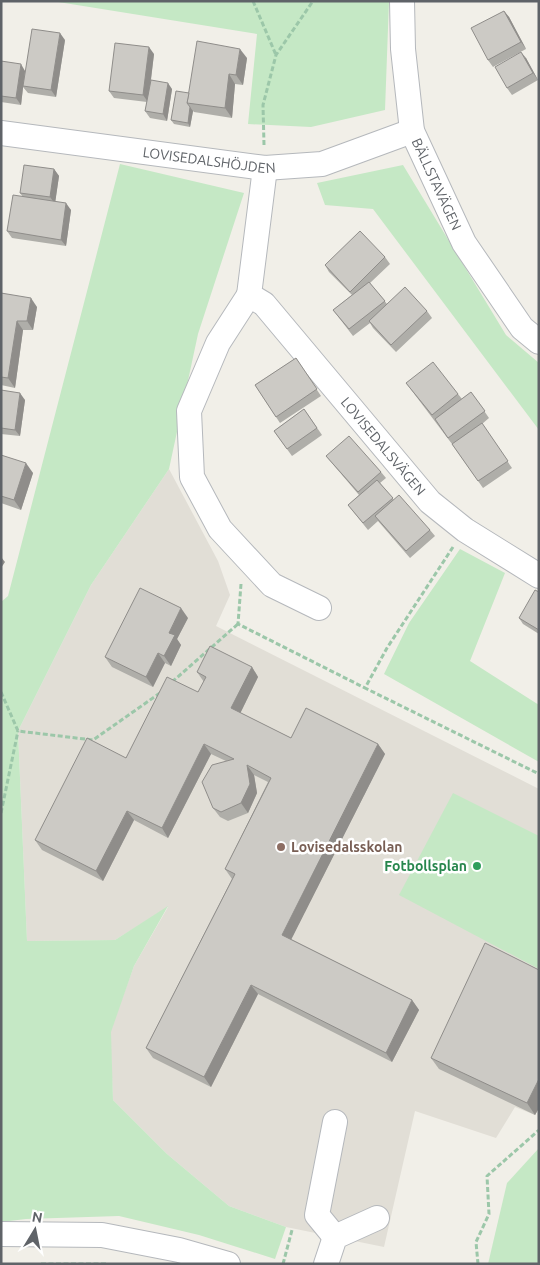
<svg xmlns="http://www.w3.org/2000/svg" width="540" height="1265" viewBox="0 0 540 1265" font-family="Ubuntu,sans-serif">
<style>
.education{fill:#e1ded6}
.green{fill:#c5e8c5}
.lines{fill:none;stroke-linecap:round;stroke-linejoin:round}
.minor-casing{stroke:#b5b8bc;stroke-width:26}
.path{stroke:#9cc7a9;stroke-width:3;stroke-dasharray:5 2.5;stroke-linecap:butt}
.minor{stroke:#fff;stroke-width:24}
.wall{fill:#afaea9}
.shaded-wall{fill:#8f8d8a}
.building{fill:#cccac5;stroke:#8f8d8a}
.education-dot{fill:#8d6e63;stroke:#fff;stroke-width:2}
.leisure-dot{fill:#2e9e5b;stroke:#fff;stroke-width:2}
.labels{text-anchor:middle;dominant-baseline:central;stroke-width:5;stroke-linejoin:round;paint-order:stroke}
.street-label{font-size:14px;fill:#5f6368;stroke:#fff}
.education-label{font-size:14px;font-weight:bold;fill:#785e54;stroke:#fff;text-anchor:start}
.leisure-label{font-size:14px;font-weight:bold;fill:#27864d;stroke:#fff;text-anchor:end}
</style>
<rect width="100%" height="100%" fill="#f1efe8"/>
<!-- education -->
<polygon class="education" points="169,469 218,561 230,595 216,626 539,789 539,1108 535,1115 515,1107 496,1138 415,1111 384,1247 286,1227 229,1206 167,1154 113,1100 110,1032 134,966 168,907 115,940 27,941 18,731 91,585"/>
<!-- green -->
<g class="green">
<polygon points="52,1 389,1 385,110 311,127 248,124 257,34"/>
<polygon points="120,164 244,193 198,334 169,469 91,585 18,731 27,941 115,940 168,906 134,966 111,1032 113,1100 167,1154 229,1206 286,1227 275,1259 199,1235 119,1216 26,1219 1,1222 1,602 8,596"/>
<polygon points="403,165 506,335 539,363 539,430 373,209 325,205 317,183"/>
<polygon points="460,549 505,573 470,661 539,705 539,762 384,674 409,623"/>
<polygon points="453,793 539,836 539,969 399,895"/>
<polygon points="539,1148 539,1264 488,1264 507,1183"/>
</g>
<g class="lines">
<!-- minor casing -->
<g class="minor-casing">
<g id="minor">
<path id="s1" d="M402,1l1,48 9,82 52,112 58,85 17,14"/>
<path id="s2" d="M1,133l264,35 57,-4 90,-33"/>
<path id="s3" d="M265,168l-16,127 15,9 166,198 35,28 74,46"/>
<polyline points="249,295 218,343 189,411 192,477 220,529 272,585 319,608"/>
<polyline points="1,1234 102,1235 179,1250 228,1264"/>
<polyline points="335,1237 317,1215 335,1122"/>
<polyline points="326,1264 335,1237 377,1218"/>
</g>
</g>
<!-- path -->
<g class="path">
<polyline points="253,1 276,55"/>
<polyline points="264,145 263,105 276,55 313,1"/>
<polyline points="453,547 387,648 365,688 539,774"/>
<polyline points="241,584 238,624 365,688"/>
<polyline points="172,682 238,624"/>
<polyline points="1,692 18,731 93,740 160,693"/>
<polyline points="1,813 18,731"/>
<polyline points="41,1264 108,1264"/>
<polyline points="283,1264 292,1230"/>
<polyline points="478,1264 476,1242 489,1214 487,1176 539,1130"/>
</g>
<!-- minor -->
<use href="#minor" class="minor"/>
</g>
<!-- wall -->
<g class="wall">
<polygon points="504,11 509,17 526,49 493,67 488,60"/>
<polygon points="65,40 56,97 28,93 23,87 21,105 1,102 1,61 25,71"/>
<polygon points="154,54 151,80 172,89 167,121 150,118 145,111 147,102 114,98 109,91"/>
<polygon points="247,58 243,85 235,84 232,118 194,112 193,111 190,127 174,124 171,120 189,93"/>
<polygon points="526,58 538,80 512,95 507,88"/>
<polygon points="54,169 59,176 55,202 71,210 66,246 12,238 7,231 23,197 20,193"/>
<polygon points="385,257 390,264 370,283 387,304 427,311 432,318 396,352 373,328 370,323 353,336 333,310 352,295 329,272 325,265"/>
<polygon points="1,293 37,307 33,330 23,330 15,388 1,385"/>
<polygon points="296,358 321,396 280,423 255,385"/>
<polygon points="406,383 458,394 462,399 471,392 489,418 482,424 512,468 483,488 452,444"/>
<polygon points="1,390 25,400 20,436 1,434"/>
<polygon points="304,409 322,435 292,456 274,431"/>
<polygon points="1,455 33,473 21,510 1,503"/>
<polygon points="326,456 381,472 386,478 380,483 394,500 430,530 435,536 410,558 378,521 368,530 348,505 359,495 331,462"/>
<polygon points="539,592 539,634 523,624 519,618"/>
<polygon points="188,618 177,639 181,645 171,666 165,663 153,687 112,667 105,657"/>
<polygon points="252,667 258,677 240,713 291,738 378,744 385,754 291,939 412,1000 419,1010 392,1062 258,994 211,1087 153,1058 146,1048 232,879 225,869 268,782 254,775 257,793 248,813 228,821 220,817 213,808 226,761 211,754 168,838 134,820 103,881 42,850 35,840 198,692 204,682 197,672"/>
<polygon points="539,970 539,1108 535,1115 439,1069 431,1058"/>
</g>
<!-- shaded-wall -->
<g class="shaded-wall">
<polygon points="504,11 509,17 526,49 521,42"/>
<polygon points="60,33 65,40 56,97 51,90"/>
<polygon points="149,47 154,54 148,102 143,95"/>
<polygon points="240,49 247,58 243,85 236,75"/>
<polygon points="521,52 526,58 538,80 533,73"/>
<polygon points="21,64 25,71 21,105 16,98"/>
<polygon points="229,74 235,84 232,118 225,108"/>
<polygon points="168,83 172,89 167,121 163,114"/>
<polygon points="190,107 193,111 190,127 188,123"/>
<polygon points="54,169 59,176 55,204 50,197"/>
<polygon points="66,203 71,210 66,246 61,240"/>
<polygon points="31,298 37,307 33,330 27,321"/>
<polygon points="17,321 23,330 15,388 8,378"/>
<polygon points="20,393 25,400 20,436 15,430"/>
<polygon points="26,463 33,473 21,510 14,500"/>
<polygon points="1,557 5,562 1,568"/>
<polygon points="181,608 188,618 177,639 181,645 171,666 164,656 169,633"/>
<polygon points="158,653 165,663 153,687 146,677"/>
<polygon points="252,667 258,677 238,718 231,708"/>
<polygon points="204,744 211,754 168,838 162,828"/>
<polygon points="378,744 385,754 289,944 282,935"/>
<polygon points="247,765 254,775 257,793 248,813 241,803"/>
<polygon points="127,811 134,820 103,881 96,871"/>
<polygon points="251,985 258,994 211,1087 204,1077"/>
<polygon points="412,1000 419,1010 392,1062 386,1053"/>
<polygon points="539,1079 539,1108 535,1115 527,1103"/>
</g>
<!-- building -->
<g class="building">
<polygon points="504,11 521,42 488,60 471,28"/>
<polygon points="32,29 60,33 51,90 23,86"/>
<polygon points="197,41 240,49 236,75 229,74 225,108 187,103"/>
<polygon points="115,43 149,47 143,95 109,91"/>
<polygon points="521,52 533,73 507,88 495,67"/>
<polygon points="1,61 21,64 16,98 1,96"/>
<polygon points="151,80 168,83 163,114 145,111"/>
<polygon points="176,91 189,93 187,103 190,107 188,123 171,120"/>
<polygon points="24,165 54,169 50,197 20,193"/>
<polygon points="13,195 66,203 61,240 7,231"/>
<polygon points="360,231 385,257 350,292 325,265"/>
<polygon points="369,282 385,301 349,329 333,310"/>
<polygon points="405,287 427,311 391,345 369,321"/>
<polygon points="1,293 31,298 27,321 17,321 8,378 1,377"/>
<polygon points="296,358 317,389 276,417 255,385"/>
<polygon points="433,362 458,394 432,415 406,383"/>
<polygon points="1,390 20,393 15,430 1,428"/>
<polygon points="471,392 485,411 448,438 435,419"/>
<polygon points="304,409 317,428 287,449 274,431"/>
<polygon points="482,423 508,461 478,481 452,444"/>
<polygon points="349,436 381,472 358,492 326,456"/>
<polygon points="1,455 26,463 14,500 1,496"/>
<polygon points="377,480 393,498 363,523 348,505"/>
<polygon points="399,495 430,530 406,551 375,516"/>
<polygon points="140,588 181,608 169,633 175,635 164,656 158,653 146,677 105,657"/>
<polygon points="535,590 539,592 539,630 519,618"/>
<polygon points="210,646 252,667 231,708 291,738 306,708 378,744 282,935 412,1000 386,1053 251,985 204,1077 146,1048 235,874 225,869 271,778 247,765 250,784 241,803 221,812 213,808 202,782 212,765 234,759 204,744 162,828 127,811 96,871 35,840 87,738 126,758 167,677 198,692 206,677 197,672"/>
<polygon points="485,943 539,970 539,1079 527,1103 431,1058"/>
</g>
<!-- markers -->
<circle class="education-dot" cx="281" cy="847" r="5"/>
<circle class="leisure-dot" cx="477" cy="866" r="5"/>
<g class="labels">
<!-- street labels -->
<g class="street-label">
<text stroke="none"><textPath href="#s2" startOffset="210">LOVISEDALSHÖJDEN</textPath></text>
<text stroke="none"><textPath href="#s1" startOffset="189">BÄLLSTAVÄGEN</textPath></text>
<text stroke="none"><textPath href="#s3" startOffset="331">LOVISEDALSVÄGEN</textPath></text>
</g>
<!-- education labels -->
<g class="education-label">
<text x="291" y="847">Lovisedalsskolan</text>
</g>
<!-- leisure labels -->
<g class="leisure-label">
<text x="467" y="866">Fotbollsplan</text>
</g>
</g>
<!-- border -->
<rect width="540" height="1265" fill="none" stroke="#5f6368" stroke-width="5"/>
<!-- north arrow -->
<g transform="translate(35 1230) rotate(10)" stroke="#ffffff" stroke-width="4" paint-order="stroke">
<path d="M0-4L9 19L0 12L-9 19Z" fill="#5f6368"/>
<text y="-8" font-size="14" font-weight="bold" text-anchor="middle" fill="#5f6368">N</text>
</g>
</svg>
